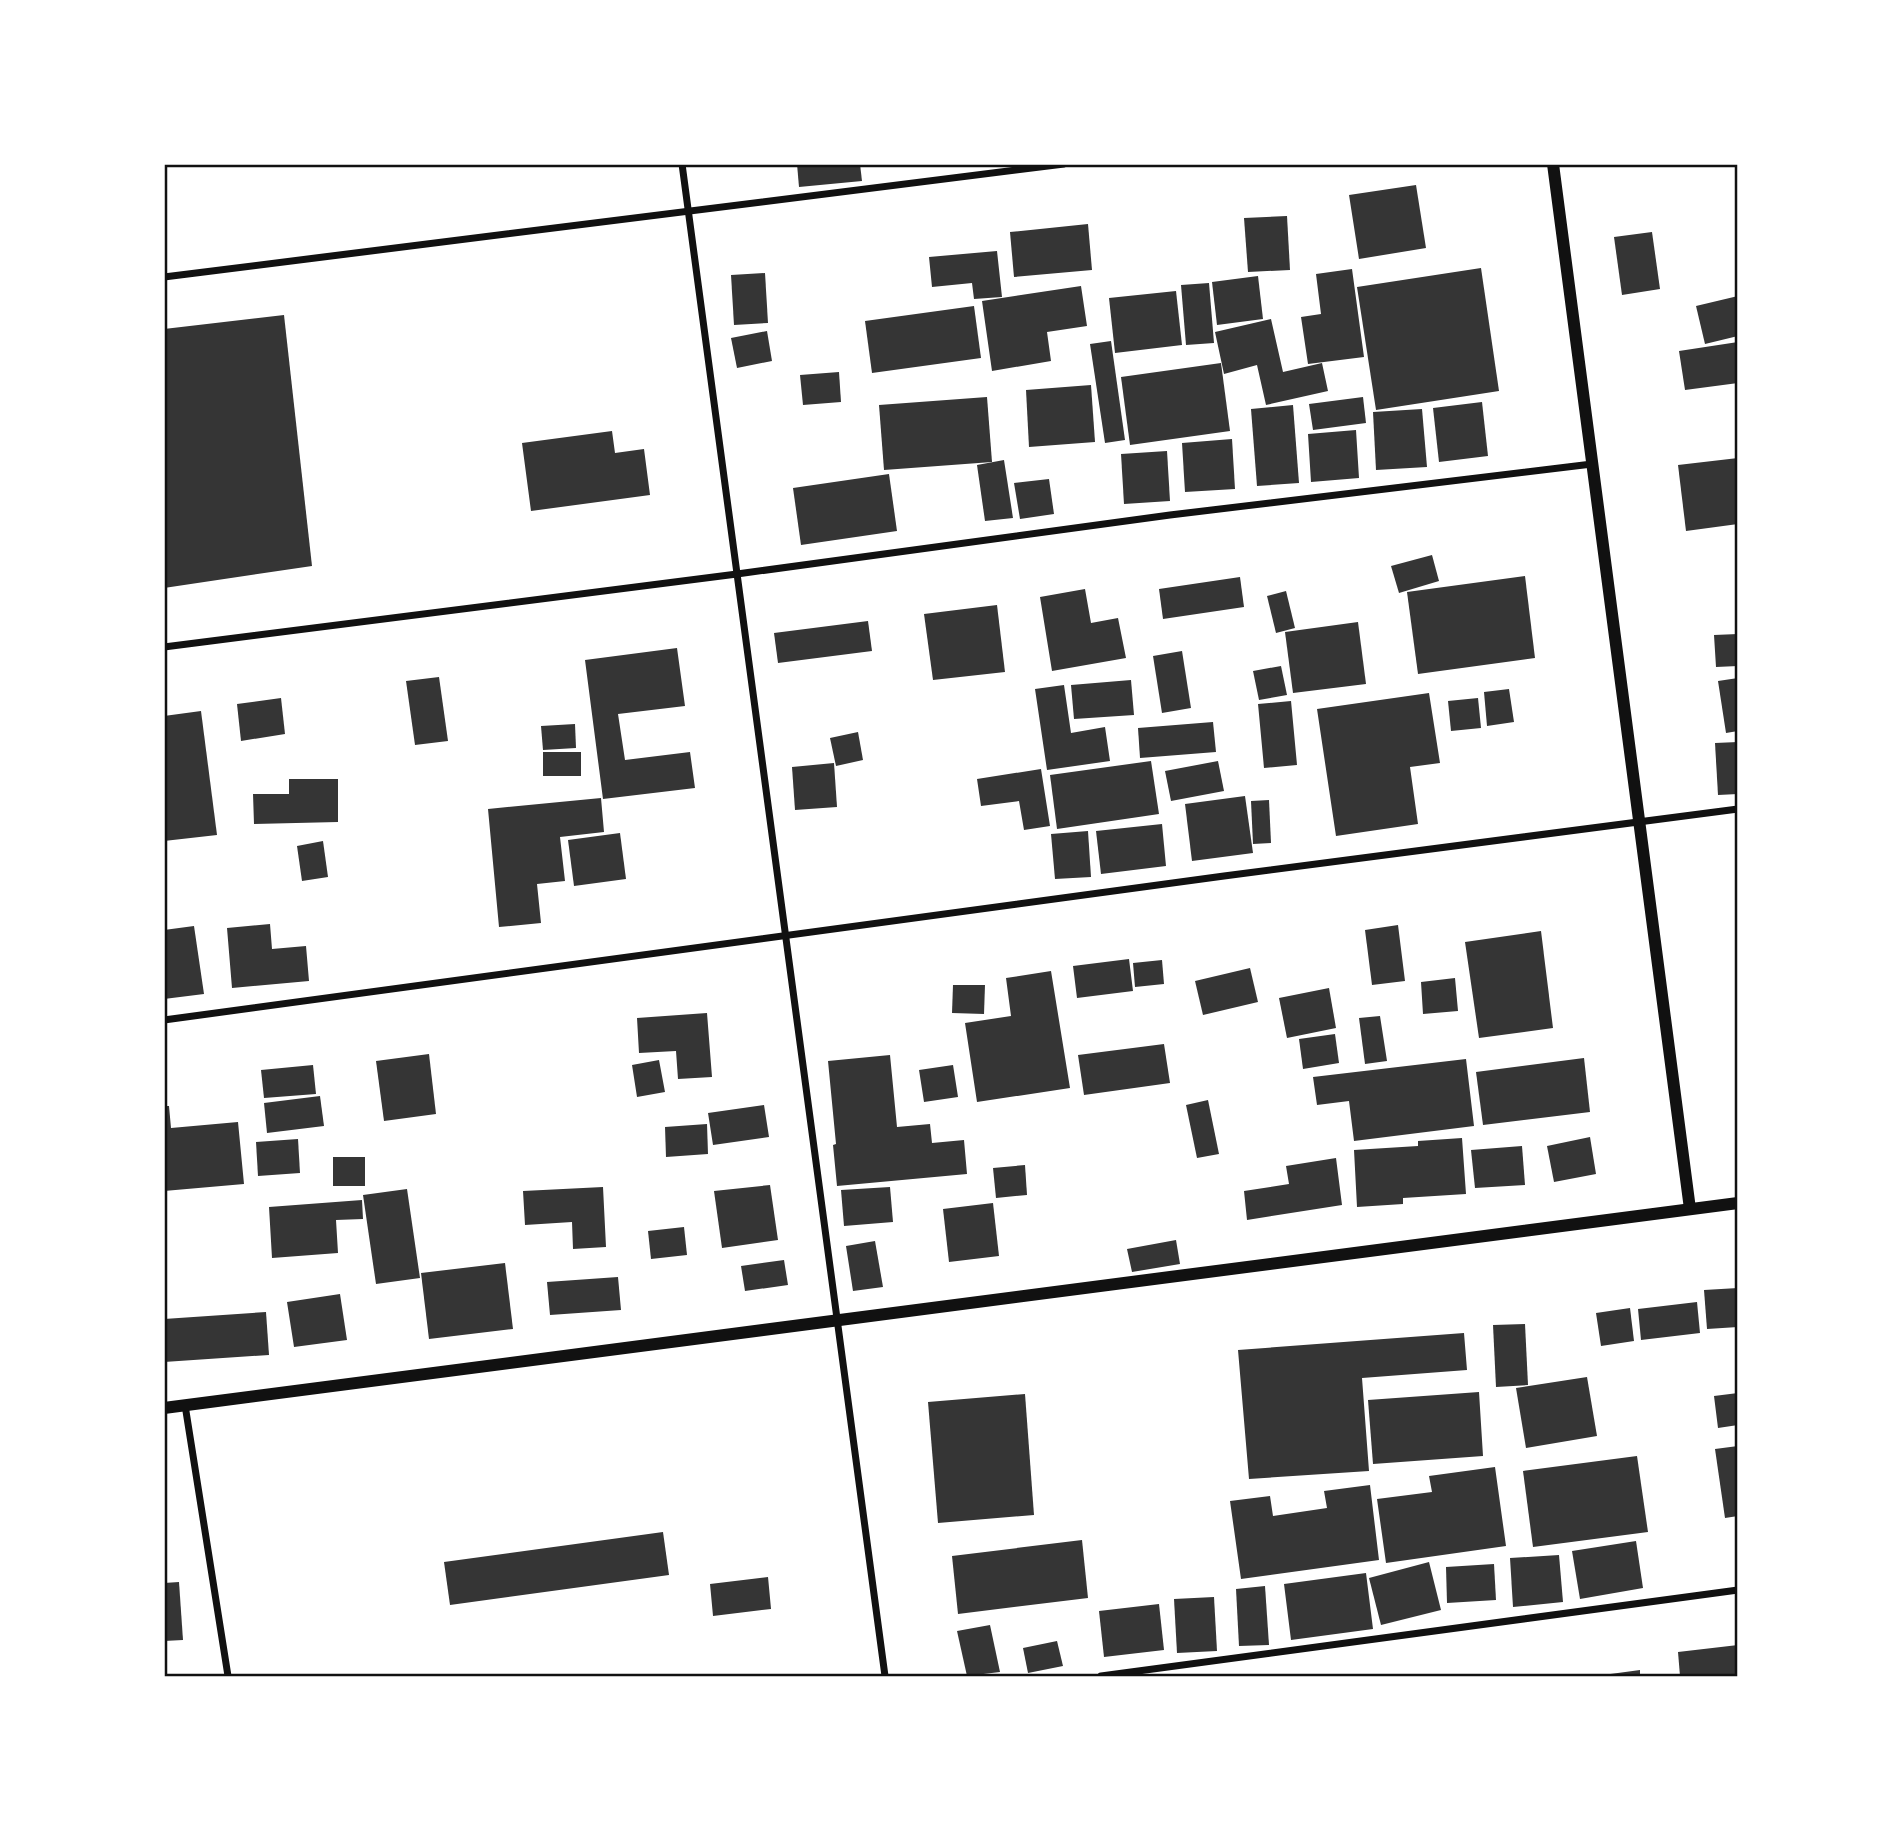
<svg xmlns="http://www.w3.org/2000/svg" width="1902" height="1841" viewBox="0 0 1902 1841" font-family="Montserrat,sans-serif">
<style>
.building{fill:#353535}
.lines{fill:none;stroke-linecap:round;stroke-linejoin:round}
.minor{stroke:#111;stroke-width:7}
.tertiary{stroke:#111;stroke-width:12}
.neatline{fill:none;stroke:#111;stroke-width:2.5}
</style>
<rect width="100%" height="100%" fill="#fff"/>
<!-- building -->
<g class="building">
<polygon points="797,164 860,164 862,181 799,187"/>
<polygon points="1416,185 1426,248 1359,259 1349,195"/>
<polygon points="1287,216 1290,270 1248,272 1244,218"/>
<polygon points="1088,224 1092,270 1014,277 1010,232"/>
<polygon points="1652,232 1660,289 1622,295 1614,237"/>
<polygon points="997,251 1002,297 974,299 972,283 932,287 929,257"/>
<polygon points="1481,268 1499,391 1376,410 1357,287"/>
<polygon points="1352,269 1364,357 1308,364 1301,317 1321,314 1316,274"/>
<polygon points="765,273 768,323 734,325 731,275"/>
<polygon points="1258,276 1263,319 1217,325 1212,282"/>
<polygon points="1209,283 1214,343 1186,345 1181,285"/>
<polygon points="1081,286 1087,326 1047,332 1051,361 992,371 982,301"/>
<polygon points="1176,291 1182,345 1115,353 1109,298"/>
<polygon points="1738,296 1738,336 1705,344 1696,306"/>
<polygon points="974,306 981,358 872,373 865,321"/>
<polygon points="284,315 312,566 164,588 164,329"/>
<polygon points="1271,319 1283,372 1322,363 1328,391 1266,405 1257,365 1224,374 1215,332"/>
<polygon points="767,331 772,361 737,368 731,338"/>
<polygon points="1111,341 1125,440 1105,443 1090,344"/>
<polygon points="1738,342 1738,383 1685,390 1679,351"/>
<polygon points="1221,363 1230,431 1130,445 1121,377"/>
<polygon points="839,372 841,402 803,405 800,375"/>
<polygon points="1091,385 1095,442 1029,447 1026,390"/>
<polygon points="987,397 992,462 884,470 879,405"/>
<polygon points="1363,397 1366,423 1313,430 1309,404"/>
<polygon points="1482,402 1488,456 1439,462 1433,408"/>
<polygon points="1293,405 1299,483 1257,486 1251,409"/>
<polygon points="1422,409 1427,467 1376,470 1373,412"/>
<polygon points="1356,430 1359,478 1311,482 1308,434"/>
<polygon points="612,431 615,453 644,449 650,495 531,511 522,443"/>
<polygon points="1232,439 1235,489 1185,492 1182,443"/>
<polygon points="1167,451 1170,501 1124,504 1121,454"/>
<polygon points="1738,458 1738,524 1686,531 1678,465"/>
<polygon points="1004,460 1013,518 985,521 977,465"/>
<polygon points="889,474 897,531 801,545 793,488"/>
<polygon points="1049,479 1054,514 1020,519 1014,483"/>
<polygon points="1432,555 1439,581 1399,593 1391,566"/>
<polygon points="1525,576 1535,658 1418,674 1407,592"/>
<polygon points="1240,577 1244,607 1163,619 1159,589"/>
<polygon points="1085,589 1091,623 1118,618 1126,658 1052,671 1040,597"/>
<polygon points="1286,591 1295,628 1276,633 1267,596"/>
<polygon points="997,605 1005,672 933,680 924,614"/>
<polygon points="868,621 872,651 778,663 774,633"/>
<polygon points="1358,622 1366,684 1293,693 1285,632"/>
<polygon points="1738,634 1738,666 1716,667 1714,635"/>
<polygon points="677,648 685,706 618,714 625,760 690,752 695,788 603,799 585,660"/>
<polygon points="1182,651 1191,708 1162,713 1153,656"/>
<polygon points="1281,666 1287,695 1259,700 1253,671"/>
<polygon points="439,677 448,741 415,745 406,681"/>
<polygon points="1738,678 1738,731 1726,733 1718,681"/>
<polygon points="1131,680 1134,715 1074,719 1071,685"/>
<polygon points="1064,685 1071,733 1105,727 1110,761 1047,770 1035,689"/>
<polygon points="1509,689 1514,722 1487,726 1484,692"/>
<polygon points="1429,693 1440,763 1410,767 1418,824 1336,836 1317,709"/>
<polygon points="281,698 285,734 241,741 237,704"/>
<polygon points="1478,698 1481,728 1451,731 1448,701"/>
<polygon points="1291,701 1297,765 1264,768 1258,704"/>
<polygon points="201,711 217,835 164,841 164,716"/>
<polygon points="1213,722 1216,752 1140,758 1138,728"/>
<polygon points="575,724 576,748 543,750 541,726"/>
<polygon points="858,732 863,760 836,766 830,738"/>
<polygon points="1738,742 1738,794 1718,795 1715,743"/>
<rect x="543" y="752" width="38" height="24"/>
<polygon points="1151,761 1159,814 1057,829 1050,775"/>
<polygon points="1218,761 1224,791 1171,801 1165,771"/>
<polygon points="834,763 837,807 795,810 792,767"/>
<polygon points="1041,769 1050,826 1024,830 1019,801 981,806 977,779"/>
<polygon points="289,779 338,779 338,822 254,824 253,794 289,794"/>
<polygon points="1245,796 1253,853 1192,861 1185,804"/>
<polygon points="601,798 604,832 560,837 565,881 537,884 541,923 499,927 488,809"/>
<polygon points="1269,800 1271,843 1253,844 1251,801"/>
<polygon points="1162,824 1166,866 1101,874 1096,831"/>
<polygon points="1088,831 1091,877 1055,879 1051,834"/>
<polygon points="620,833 626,879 574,886 568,840"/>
<polygon points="323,841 328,877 302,881 297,846"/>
<polygon points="270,924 272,949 306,946 309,981 232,988 227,928"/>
<polygon points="1398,925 1405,981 1372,985 1365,930"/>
<polygon points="194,926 204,994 164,999 164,930"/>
<polygon points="1541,931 1553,1028 1479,1038 1465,942"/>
<polygon points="1129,959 1133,991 1077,998 1073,966"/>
<polygon points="1162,960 1164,984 1135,987 1133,963"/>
<polygon points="1250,968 1258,1002 1203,1015 1195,981"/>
<polygon points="1051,971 1070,1088 977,1102 965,1023 1011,1016 1006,978"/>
<polygon points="1455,978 1458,1011 1423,1014 1421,982"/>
<polygon points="953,985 985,985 984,1014 952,1013"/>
<polygon points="1329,988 1336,1028 1287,1038 1279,998"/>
<polygon points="707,1013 712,1077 678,1079 676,1051 639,1053 637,1018"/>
<polygon points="1380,1016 1387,1061 1365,1064 1359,1018"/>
<polygon points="1335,1034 1339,1063 1303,1069 1299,1039"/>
<polygon points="1164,1044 1170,1083 1084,1095 1078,1055"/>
<polygon points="429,1054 436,1114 384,1121 376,1061"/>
<polygon points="890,1055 897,1127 930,1124 932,1143 964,1140 967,1174 837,1186 833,1145 836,1144 828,1061"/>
<polygon points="1584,1058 1590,1112 1483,1125 1476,1072"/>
<polygon points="1466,1059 1474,1126 1354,1141 1349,1101 1317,1105 1313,1077"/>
<polygon points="659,1060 665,1092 637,1097 632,1065"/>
<polygon points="313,1065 316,1094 264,1098 261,1070"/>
<polygon points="953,1065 958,1097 924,1102 919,1070"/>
<polygon points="320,1096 324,1126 267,1133 264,1103"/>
<polygon points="1208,1100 1219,1154 1197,1158 1186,1105"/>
<polygon points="764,1105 769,1137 713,1145 708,1113"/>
<polygon points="164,1106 169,1106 171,1128 238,1122 244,1184 164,1191"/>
<polygon points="707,1124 708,1154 666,1157 665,1127"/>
<polygon points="1590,1137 1596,1174 1554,1182 1547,1146"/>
<polygon points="1462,1138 1466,1194 1403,1198 1403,1204 1357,1207 1354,1150 1418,1146 1418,1141"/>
<polygon points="298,1139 300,1173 258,1176 256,1142"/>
<polygon points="1522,1146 1525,1185 1475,1188 1471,1150"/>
<rect x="333" y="1157" width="32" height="29"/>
<polygon points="1336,1158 1342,1205 1247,1220 1244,1191 1289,1184 1286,1166"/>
<polygon points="1025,1165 1027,1195 996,1198 993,1168"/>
<polygon points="770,1185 778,1240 722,1248 714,1191"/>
<polygon points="603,1187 606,1247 573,1249 572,1222 525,1225 523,1191"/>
<polygon points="890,1187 893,1222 844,1226 841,1190"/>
<polygon points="407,1189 420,1278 376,1284 363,1195"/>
<polygon points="362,1200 363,1219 336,1220 338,1253 272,1258 269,1207"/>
<polygon points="993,1203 999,1256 949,1262 943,1209"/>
<polygon points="684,1227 687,1255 651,1259 648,1231"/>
<polygon points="1176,1240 1180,1264 1132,1272 1127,1249"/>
<polygon points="875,1241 883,1287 853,1291 846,1246"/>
<polygon points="784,1260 788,1285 745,1291 741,1266"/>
<polygon points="505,1263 513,1329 429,1339 421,1273"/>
<polygon points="618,1277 621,1310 550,1315 547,1282"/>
<polygon points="1738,1288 1738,1327 1707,1329 1704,1290"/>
<polygon points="340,1294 347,1340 294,1347 287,1302"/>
<polygon points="1697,1302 1700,1333 1641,1340 1638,1309"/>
<polygon points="1630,1308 1634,1341 1601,1346 1596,1313"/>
<polygon points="266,1312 269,1355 164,1362 164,1319"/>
<polygon points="1525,1324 1528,1385 1496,1387 1493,1325"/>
<polygon points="1464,1333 1467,1370 1362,1378 1369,1471 1249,1479 1238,1350"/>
<polygon points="1587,1377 1597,1436 1526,1448 1516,1388"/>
<polygon points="1479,1392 1483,1456 1373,1464 1368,1400"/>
<polygon points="1738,1393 1738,1425 1718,1428 1714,1396"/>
<polygon points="1025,1394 1034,1515 938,1523 928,1402"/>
<polygon points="1738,1446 1738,1516 1725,1518 1715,1449"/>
<polygon points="1637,1456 1648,1532 1533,1547 1523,1471"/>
<polygon points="1495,1467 1506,1546 1386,1563 1377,1499 1432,1492 1429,1476"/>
<polygon points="1370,1485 1379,1560 1241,1579 1230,1501 1270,1496 1273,1516 1327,1508 1324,1491"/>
<polygon points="663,1532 669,1575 450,1605 444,1562"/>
<polygon points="1082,1540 1088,1598 958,1614 952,1556"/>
<polygon points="1636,1541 1643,1588 1580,1599 1572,1551"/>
<polygon points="1559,1555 1563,1602 1513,1607 1510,1558"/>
<polygon points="1429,1562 1441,1610 1381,1625 1369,1578"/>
<polygon points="1494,1564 1496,1600 1447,1603 1446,1567"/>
<polygon points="1366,1573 1373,1629 1291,1640 1284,1584"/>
<polygon points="768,1577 771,1609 713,1616 710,1584"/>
<polygon points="179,1582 183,1640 164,1641 164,1583"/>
<polygon points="1265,1586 1269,1645 1239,1646 1236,1589"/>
<polygon points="1214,1597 1217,1651 1177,1653 1174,1599"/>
<polygon points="1159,1604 1164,1650 1104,1657 1099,1611"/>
<polygon points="990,1625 1000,1672 967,1676 957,1631"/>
<polygon points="1057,1641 1063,1666 1028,1673 1023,1648"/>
<polygon points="1738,1645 1738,1676 1680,1676 1678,1652"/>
<polygon points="1640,1670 1640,1676 1603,1676 1603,1675"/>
</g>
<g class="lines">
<!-- minor -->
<g class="minor">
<polyline points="682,164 885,1676"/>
<polyline points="164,277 1064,164"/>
<polyline points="164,647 737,574 1170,515 1592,464"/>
<polyline points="164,1020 1224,876 1738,809"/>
<polyline points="185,1405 228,1676"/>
<polyline points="1101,1676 1738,1590"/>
</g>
<!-- tertiary -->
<g class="tertiary">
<polyline points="1553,164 1690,1209"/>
<polyline points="164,1408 1738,1203"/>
</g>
</g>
<!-- border -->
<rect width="1902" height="1841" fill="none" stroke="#ffffff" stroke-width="332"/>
<rect x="166" y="166" width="1570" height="1509" class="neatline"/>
</svg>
